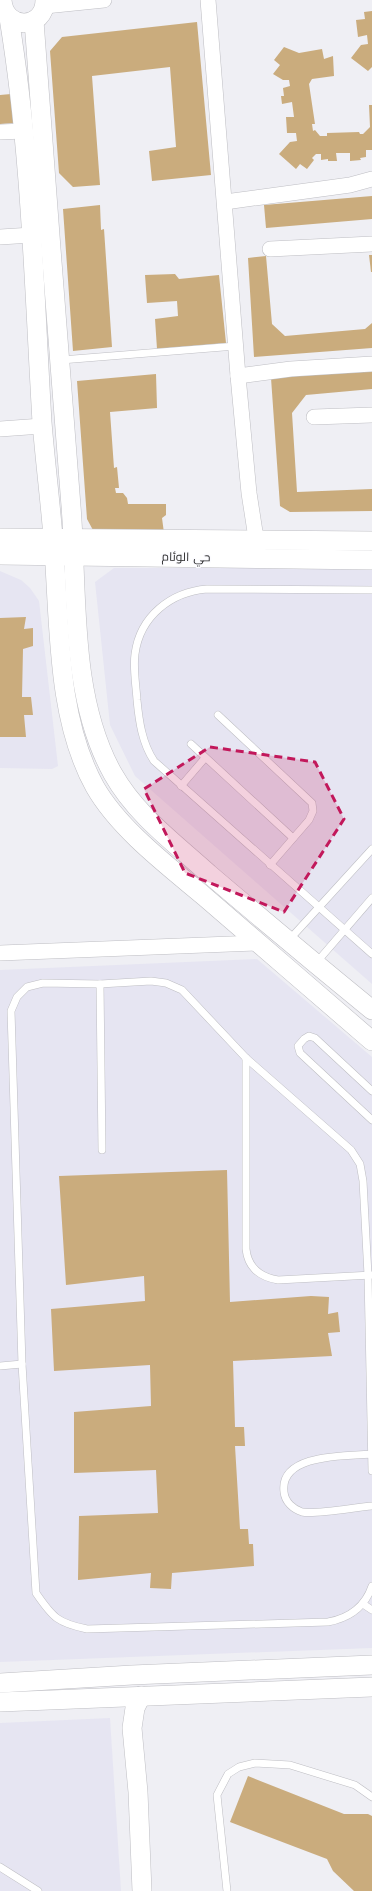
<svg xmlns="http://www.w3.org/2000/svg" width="372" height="1891" viewBox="0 0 372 1891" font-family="'Work Sans',Cairo,sans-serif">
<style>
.built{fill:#e6e5f2}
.building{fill:#caac7d}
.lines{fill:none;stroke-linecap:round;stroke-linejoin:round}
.service-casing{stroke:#bebec3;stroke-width:8}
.minor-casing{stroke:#bebec3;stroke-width:16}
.tertiary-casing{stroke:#bebec3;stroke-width:20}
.service{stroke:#fff;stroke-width:7}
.minor{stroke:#fff;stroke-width:15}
.tertiary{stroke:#fff;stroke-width:19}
.marked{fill:#c2185b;fill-opacity:0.2;stroke:#c2185b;stroke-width:3;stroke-dasharray:8 5;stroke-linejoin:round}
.labels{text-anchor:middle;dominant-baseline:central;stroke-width:3;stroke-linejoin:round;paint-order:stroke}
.street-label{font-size:12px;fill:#2c2c2e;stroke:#fcfcff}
</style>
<rect width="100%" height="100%" fill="#efeff4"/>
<!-- built -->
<g class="built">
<polygon points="114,568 372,568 372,984 135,776 110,725 95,582"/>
<polygon points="0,571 21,580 30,588 39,601 58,766 52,769 0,768"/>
<polygon points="257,959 372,1057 372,1648 0,1662 0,970"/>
<polygon points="110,1718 121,1891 0,1891 0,1723"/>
</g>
<!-- building -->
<g class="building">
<polygon points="372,11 372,67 368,71 351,58 361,45 368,44 367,35 358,37 356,20 365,19 364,12"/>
<polygon points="197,22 211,175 152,181 149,151 176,147 170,67 92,76 100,185 73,187 59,173 50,51 62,37"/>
<polygon points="284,47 299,53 322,49 324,59 333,56 334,76 312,79 309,84 315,124 312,124 313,131 315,130 320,136 327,136 327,133 359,132 360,134 363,134 370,127 369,105 372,105 372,150 366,150 366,157 360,158 361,160 350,161 350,153 336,153 337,161 328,161 328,159 321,160 321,154 316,154 312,158 314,160 307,169 300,164 296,169 279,154 290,142 297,141 296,133 287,133 286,117 294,117 292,102 282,104 281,96 284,96 283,88 290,86 289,80 283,80 273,74 280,65 274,60"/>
<polygon points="11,94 14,123 0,124 0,95"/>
<polygon points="372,196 372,219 266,228 264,205"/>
<polygon points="100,205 101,230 104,229 112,347 73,351 63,209"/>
<polygon points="369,255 372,255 372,272 371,272"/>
<polygon points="266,256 272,324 285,336 365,329 372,323 372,348 254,357 248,258"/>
<polygon points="175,274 179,279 219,275 226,343 157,349 155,319 178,316 177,301 147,303 145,275"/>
<polygon points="372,370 372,389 306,395 292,413 297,492 372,489 372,511 290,512 280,506 271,378"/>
<polygon points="156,374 157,408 110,412 114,468 117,467 119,488 115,488 116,493 123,493 127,498 128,504 166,504 166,515 162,518 164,533 94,532 87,519 77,381"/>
<polygon points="26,617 24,629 33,628 33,646 23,649 22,697 31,697 33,715 24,715 26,737 0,737 0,618"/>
<polygon points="227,1170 230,1302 311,1296 329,1297 328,1314 338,1312 340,1332 328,1333 332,1356 233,1361 235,1427 244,1427 245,1446 235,1446 240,1529 248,1529 249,1544 253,1544 254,1566 172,1573 171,1589 150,1588 151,1573 78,1580 79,1516 158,1513 156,1470 74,1473 74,1412 151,1406 150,1365 54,1371 51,1309 145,1301 144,1276 66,1285 59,1176"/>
<polygon points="248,1776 344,1814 368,1814 372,1816 372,1891 354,1891 333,1871 327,1859 230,1822"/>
</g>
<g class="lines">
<!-- service casing -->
<g class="service-casing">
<g id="service">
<polyline points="61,360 236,346"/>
<path d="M372,590l-165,-1c-36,3 -67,27 -72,65 -2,14 1,31 2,46 2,21 5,43 17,61l218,193"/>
<polyline points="218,715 312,803 313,811 309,820 270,865"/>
<polyline points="191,744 293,838"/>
<polyline points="181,786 205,758"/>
<polyline points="289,940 372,849"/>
<polyline points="316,963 372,898"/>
<polyline points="100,984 102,1150"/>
<path d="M246,1058v191c2,19 14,28 32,31l94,-5"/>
<polyline points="372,1091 315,1038 309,1036 304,1039 298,1046 300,1053 372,1120"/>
<polyline points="0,1366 22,1364"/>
<path d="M372,1454c-24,2 -93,-1 -88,38 1,10 9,17 18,20 13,3 55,-5 70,-6"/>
<path d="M372,1471l-4,-196 -5,-94 -3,-17 -9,-14 -105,-92 -64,-68 -16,-7 -15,-2 -51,3 -57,-1 -16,4 -10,10 -6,14 11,353 14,229c17,25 22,30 51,36l241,-7c21,-4 37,-15 44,-36"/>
<polyline points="363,1604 372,1610"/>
<polyline points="0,1867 38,1891"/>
<polyline points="227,1891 217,1795 228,1774 239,1767 255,1763 290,1765 355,1785 372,1797"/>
</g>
</g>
<!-- minor casing -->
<g class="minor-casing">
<g id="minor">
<polyline points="208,0 238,376 249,493 258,551"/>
<polyline points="45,6 104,0"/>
<polyline points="0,132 24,131"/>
<polyline points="225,202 350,185 372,179"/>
<polyline points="0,237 32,235"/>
<polyline points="270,249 372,244"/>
<polyline points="238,376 291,369 372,364"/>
<polyline points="314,417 372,415"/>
<polyline points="0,429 42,426"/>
<polyline points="0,953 257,943"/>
</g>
</g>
<!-- tertiary casing -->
<g class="tertiary-casing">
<g id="tertiary">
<path d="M2,0c2,31 43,30 43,0"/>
<path d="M9,18c22,133 25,269 33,404 3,38 8,77 11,115 7,81 2,178 42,250 24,42 73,79 110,110 56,48 111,96 167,144"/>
<path d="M34,21c12,162 24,323 37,485 7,86 -2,190 42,268 23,41 62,69 96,100 54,46 108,91 163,136"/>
<polyline points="0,538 372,541"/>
<polyline points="0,555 372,560"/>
<polyline points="0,1683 132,1675 372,1665"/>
<polyline points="141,1696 135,1708 132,1728 138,1792 142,1891"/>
<polyline points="0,1702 372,1687"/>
</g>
</g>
<!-- service -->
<use href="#service" class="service"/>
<!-- minor -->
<use href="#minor" class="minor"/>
<!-- tertiary -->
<use href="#tertiary" class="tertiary"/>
</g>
<!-- marked area -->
<path class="marked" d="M210,747l105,15 29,57 -60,93 -99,-39 -41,-84z"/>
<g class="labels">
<!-- street labels -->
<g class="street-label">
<text transform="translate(186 557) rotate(1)">حي الوئام</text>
</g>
</g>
</svg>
